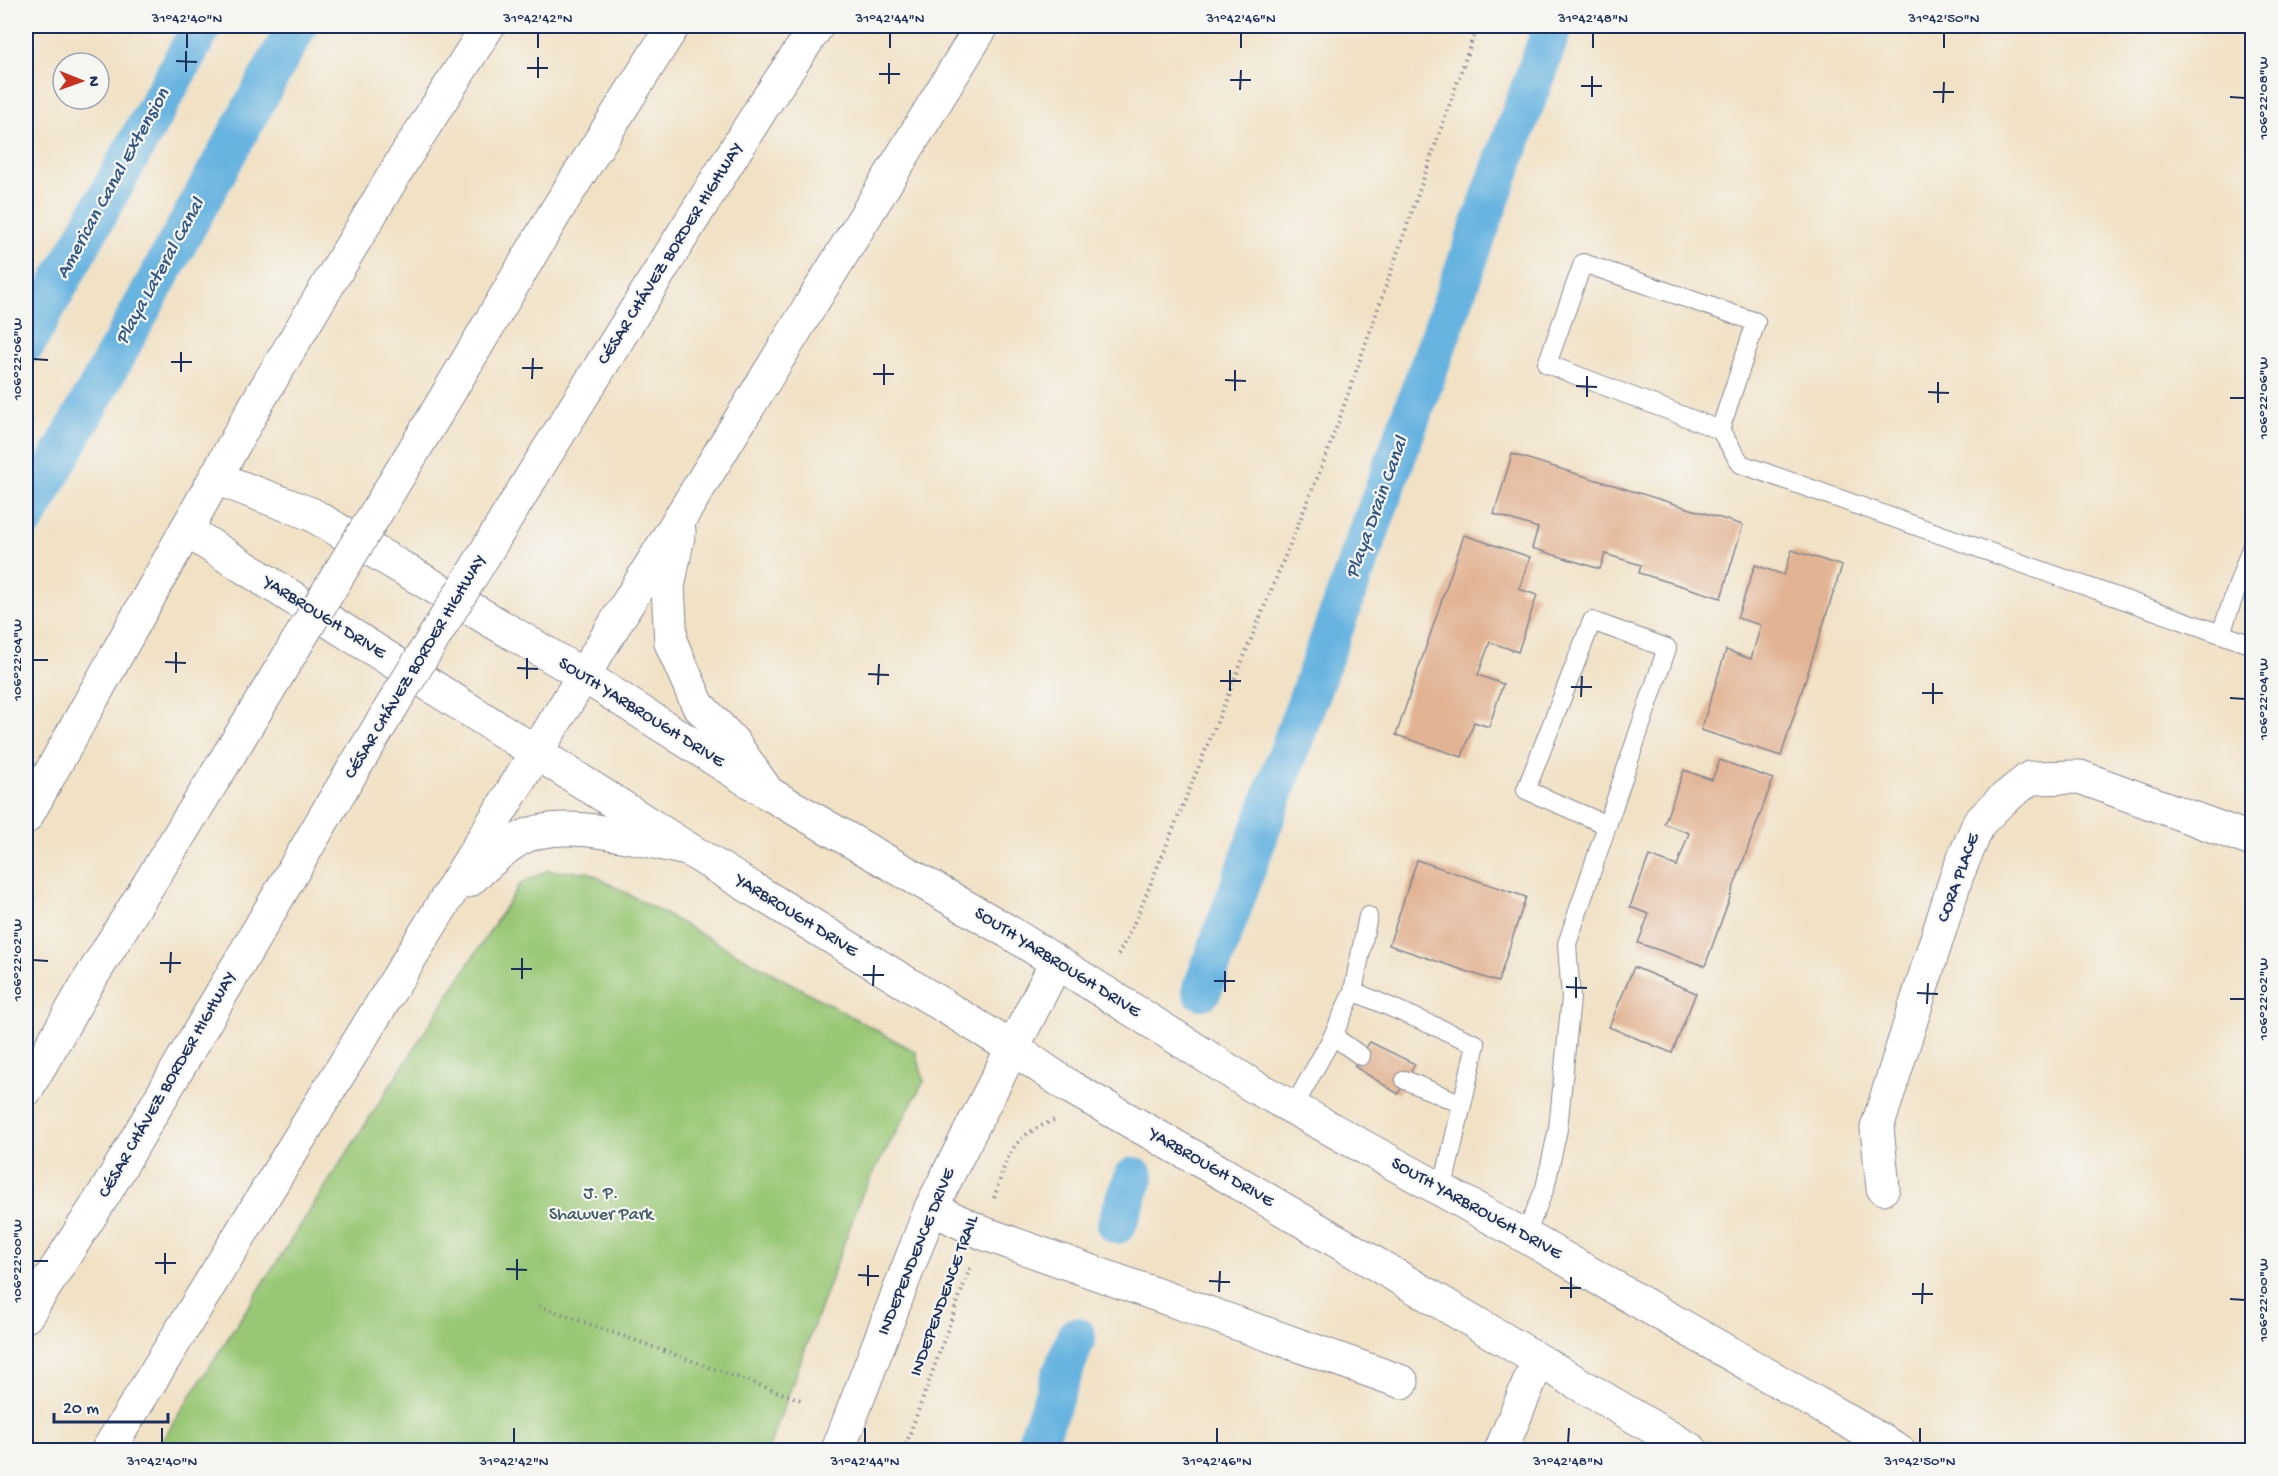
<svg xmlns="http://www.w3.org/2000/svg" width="2278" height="1476" viewBox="0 0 2278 1476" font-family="'Gochi Hand',sans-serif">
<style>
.green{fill:#99c775;stroke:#5a7b6a;stroke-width:1.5}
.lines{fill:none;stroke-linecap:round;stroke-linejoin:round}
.canal{stroke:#67b4e0;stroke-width:40}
.building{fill:#e2b393}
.service-casing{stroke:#868892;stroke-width:20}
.minor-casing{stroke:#868892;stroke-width:35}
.tertiary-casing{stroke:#868892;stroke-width:35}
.secondary-casing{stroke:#868892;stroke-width:35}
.motorway-casing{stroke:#868892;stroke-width:35}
.path{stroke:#868892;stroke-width:4;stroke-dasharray:1.5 4.5;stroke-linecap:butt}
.service{stroke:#fff;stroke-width:18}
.minor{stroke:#fff;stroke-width:33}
.tertiary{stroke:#fff;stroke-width:33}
.secondary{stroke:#fff;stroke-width:33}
.motorway{stroke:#fff;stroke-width:33}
.motorway-bridge-casing{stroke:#868892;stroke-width:35;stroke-linecap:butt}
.motorway-bridge{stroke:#fff;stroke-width:33}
.ticks{fill:none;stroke:#1b2f5e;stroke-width:2}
.labels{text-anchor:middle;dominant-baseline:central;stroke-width:4.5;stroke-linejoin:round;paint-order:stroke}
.street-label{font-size:18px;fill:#1b2f5e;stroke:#f6f6f2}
.park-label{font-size:18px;fill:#415d65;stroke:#f6f6f2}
.water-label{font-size:20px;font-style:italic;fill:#325785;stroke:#f6f6f2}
.neatline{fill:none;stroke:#1b2f5e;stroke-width:2}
.ticks-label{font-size:15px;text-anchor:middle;fill:#1b2f5e}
</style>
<rect width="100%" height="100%" fill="#f6f6f2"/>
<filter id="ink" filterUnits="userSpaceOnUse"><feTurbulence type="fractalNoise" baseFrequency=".0167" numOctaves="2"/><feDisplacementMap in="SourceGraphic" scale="12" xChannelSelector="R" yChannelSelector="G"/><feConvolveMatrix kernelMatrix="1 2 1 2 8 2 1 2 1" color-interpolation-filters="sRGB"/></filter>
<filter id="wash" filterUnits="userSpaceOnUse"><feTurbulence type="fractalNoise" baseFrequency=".008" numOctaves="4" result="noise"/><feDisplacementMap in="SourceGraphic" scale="24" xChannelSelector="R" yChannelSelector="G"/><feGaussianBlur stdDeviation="1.35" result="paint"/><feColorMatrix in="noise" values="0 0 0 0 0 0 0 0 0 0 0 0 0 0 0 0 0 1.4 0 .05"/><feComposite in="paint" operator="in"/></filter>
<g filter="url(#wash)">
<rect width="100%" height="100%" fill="#f1e1c5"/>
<!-- green -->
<polygon class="green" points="546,871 588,872 916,1052 924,1081 862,1194 768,1450 156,1450 520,884"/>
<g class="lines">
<!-- canal -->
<g class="canal">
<polyline points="26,343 202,26"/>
<polyline points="26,518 297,26"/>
<polyline points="1202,990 1553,26"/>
<polyline points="1117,1224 1134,1177"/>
<polyline points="1034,1450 1076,1337"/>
</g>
</g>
<g id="blocks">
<!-- building -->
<g class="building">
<polygon points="1512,454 1743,525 1721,598 1639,573 1641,565 1605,554 1600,569 1532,548 1538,528 1494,514"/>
<polygon points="1464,535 1530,557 1519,589 1537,595 1518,652 1490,642 1478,675 1503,684 1489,727 1474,722 1462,757 1396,735"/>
<polygon points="1792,550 1842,566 1781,756 1701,730 1726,650 1751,659 1761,625 1737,618 1755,565 1784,575"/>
<polygon points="1720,760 1773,779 1705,966 1638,943 1649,914 1630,907 1649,856 1677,866 1689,833 1664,824 1684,770 1712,780"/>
<polygon points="1417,860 1526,897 1498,982 1389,945"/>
<polygon points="1634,967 1696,993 1672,1053 1609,1027"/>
<polygon points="1370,1042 1415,1064 1398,1094 1354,1066"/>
</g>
</g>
</g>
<g filter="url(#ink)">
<use href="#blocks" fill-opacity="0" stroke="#868892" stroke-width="1.5"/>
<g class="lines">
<!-- service casing -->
<g class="service-casing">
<g id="service">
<polyline points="1720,430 1756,322 1583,263 1547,364 1720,430 1741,464 2252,645"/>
<polyline points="2221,633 2252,545"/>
<polyline points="1353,991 1368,916"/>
<polyline points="1333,1036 1361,1056"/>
<polyline points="1405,1080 1462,1104"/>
<polyline points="1293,1108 1333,1036 1353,991 1476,1044 1442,1191"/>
<polyline points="1525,1236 1545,1188 1558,1129 1571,998 1567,944 1667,648 1592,621 1526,790 1607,825"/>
</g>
</g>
<!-- minor casing -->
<g class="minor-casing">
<g id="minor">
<polyline points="1883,1188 1877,1128 1957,875 1979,823 2001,801 2030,778 2080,777 2252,840"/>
<polyline points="931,1208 983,1233 1402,1382"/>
<polyline points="1501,1450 1538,1361"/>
</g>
</g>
<!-- tertiary casing -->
<g class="tertiary-casing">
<polyline id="tertiary" points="838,1450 931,1208 1056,963"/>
</g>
<!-- secondary casing -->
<g class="secondary-casing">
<g id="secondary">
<polyline points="216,478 311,514 583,675 768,793 1009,932 1255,1087 1525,1236 1898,1450"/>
<polyline points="186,530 688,849 1014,1049 1070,1087 1215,1169 1691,1450"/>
</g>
</g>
<!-- motorway casing -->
<g class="motorway-casing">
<g id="motorway">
<polyline points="436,414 558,208 673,26"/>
<polyline points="531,478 763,106 817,26"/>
<polyline points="679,531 668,587 671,643 698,705 733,742 768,793"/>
<polyline points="26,817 257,403 403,160 488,26"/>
<path d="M468,881c16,-13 32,-31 50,-41 43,-26 124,1 170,9"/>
<polyline points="26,1090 87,984 230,753"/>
<polyline points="26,1316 108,1188 331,806"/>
<polyline points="108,1450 982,26"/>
</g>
</g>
<!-- path -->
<g class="path">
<polyline points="1118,955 1137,917 1327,454 1477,26"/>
<path d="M994,1198c14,-42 15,-61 61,-78"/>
<polyline points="539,1306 801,1400"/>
<polyline points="904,1450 971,1265"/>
</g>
<!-- service -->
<use href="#service" class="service"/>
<!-- minor -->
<use href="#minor" class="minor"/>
<!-- tertiary -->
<use href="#tertiary" class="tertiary"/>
<!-- secondary -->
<use href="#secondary" class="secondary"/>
<!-- motorway -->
<use href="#motorway" class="motorway"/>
<!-- motorway-bridge casing -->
<g class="motorway-bridge-casing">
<g id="motorway-bridge">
<polyline points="230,753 436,414"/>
<polyline points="331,806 531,478"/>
</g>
</g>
<!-- motorway-bridge -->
<use href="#motorway-bridge" class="motorway-bridge"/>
</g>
</g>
<!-- ticks -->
<path class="ticks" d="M187,48v-15M538,48v-15M890,48v-15M1241,48v-15M1593,48v-15M1944,48v-15M176,61l21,1M527,68h21M186,72v-21M879,74h21M538,78v-21M1230,80h21M889,84v-21M1581,86h21M1240,90l1,-20M1933,92h21M1592,97v-21M2230,97l15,1M1943,103l1,-21M33,359l15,1M171,362h21M522,368h21M181,372v-20M873,374h21M532,379l1,-21M1225,380l21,1M884,385v-21M1576,386l21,1M1235,391v-21M1928,392l21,1M1587,397v-21M2230,398h15M1938,403v-21M33,660h15M165,662l21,1M517,668l21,1M176,673v-21M868,674l21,1M527,679v-21M1220,681h21M878,685l1,-21M1571,687h21M1230,691v-21M1922,693h21M1581,697l1,-21M2230,698l15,1M1933,704v-21M33,960l15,1M160,963h21M511,969h21M170,973l1,-21M863,975h21M522,979v-21M1214,981h21M873,986l1,-21M1566,987l21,1M1225,992v-21M1917,993l21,1M1576,998v-21M2230,999h15M1927,1004l1,-21M33,1261h15M155,1263h21M506,1269l21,1M165,1274v-21M858,1275l21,1M517,1280v-21M1209,1281l21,1M868,1286v-21M1560,1288h21M1219,1292l1,-21M1912,1294h21M1571,1298v-21M2230,1299l15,1M1922,1304l1,-21M162,1443v-15M514,1443v-15M865,1443v-15M1217,1443v-15M1568,1443l1,-15M1920,1443v-15"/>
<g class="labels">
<!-- street labels -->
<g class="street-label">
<text transform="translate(671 254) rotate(-58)">CÉSAR CHÁVEZ BORDER HIGHWAY</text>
<text transform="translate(324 618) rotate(32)">YARBROUGH DRIVE</text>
<text transform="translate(416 667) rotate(-59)">CÉSAR CHÁVEZ BORDER HIGHWAY</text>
<text transform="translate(641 713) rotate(32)">SOUTH YARBROUGH DRIVE</text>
<text transform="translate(1959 878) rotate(-70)">CORA PLACE</text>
<text transform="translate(796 916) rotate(32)">YARBROUGH DRIVE</text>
<text transform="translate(1057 963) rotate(32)">SOUTH YARBROUGH DRIVE</text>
<text transform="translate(168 1085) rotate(-60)">CÉSAR CHÁVEZ BORDER HIGHWAY</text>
<text transform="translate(1211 1168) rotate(30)">YARBROUGH DRIVE</text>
<text transform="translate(1476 1209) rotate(29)">SOUTH YARBROUGH DRIVE</text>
<text transform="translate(917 1252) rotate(-68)">INDEPENDENCE DRIVE</text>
<text transform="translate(945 1296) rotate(-70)">INDEPENDENCE TRAIL</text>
</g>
<!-- park labels -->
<g class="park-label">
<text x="601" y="1194">J. P.<tspan x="601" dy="21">Shawver Park</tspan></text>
</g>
<!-- water labels -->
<g class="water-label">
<text transform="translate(114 184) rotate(-61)">American Canal Extension</text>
<text transform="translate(161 272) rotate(-61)">Playa Lateral Canal</text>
<text transform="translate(1378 508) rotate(-70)">Playa Drain Canal</text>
</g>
</g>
<!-- margin -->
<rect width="2278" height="1476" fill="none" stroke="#f6f6f2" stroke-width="66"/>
<!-- north arrow -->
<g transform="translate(81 81) rotate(91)"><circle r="28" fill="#f6f6f2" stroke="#9ea6b7" stroke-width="1.5"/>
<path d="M0-4.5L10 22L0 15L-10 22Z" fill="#c8321e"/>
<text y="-9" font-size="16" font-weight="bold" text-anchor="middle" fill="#1b2f5e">N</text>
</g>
<!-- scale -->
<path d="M54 1413v9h114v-9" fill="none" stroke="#1b2f5e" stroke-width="3"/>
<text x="63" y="1413" font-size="18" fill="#1b2f5e" stroke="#f6f6f2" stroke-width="4.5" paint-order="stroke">20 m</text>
<rect x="33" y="33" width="2212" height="1410" class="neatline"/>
<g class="ticks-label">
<text x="187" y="22">31°42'40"N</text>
<text x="538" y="22">31°42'42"N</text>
<text x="890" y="22">31°42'44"N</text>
<text x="1241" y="22">31°42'46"N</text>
<text x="1593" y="22">31°42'48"N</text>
<text x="1944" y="22">31°42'50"N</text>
<text transform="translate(2262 98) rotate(-90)" y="5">106°22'08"W</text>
<text transform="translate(16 359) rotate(-90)" y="5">106°22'06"W</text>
<text transform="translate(2262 398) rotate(-90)" y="5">106°22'06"W</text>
<text transform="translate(16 660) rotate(-90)" y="5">106°22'04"W</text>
<text transform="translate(2262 699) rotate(-90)" y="5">106°22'04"W</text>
<text transform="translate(16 960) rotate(-90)" y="5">106°22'02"W</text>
<text transform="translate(2262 999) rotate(-90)" y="5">106°22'02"W</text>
<text transform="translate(16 1261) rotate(-90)" y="5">106°22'00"W</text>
<text transform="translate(2262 1300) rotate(-90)" y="5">106°22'00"W</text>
<text x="162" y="1465">31°42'40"N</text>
<text x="514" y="1465">31°42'42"N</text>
<text x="865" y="1465">31°42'44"N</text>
<text x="1217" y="1465">31°42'46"N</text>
<text x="1568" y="1465">31°42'48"N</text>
<text x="1920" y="1465">31°42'50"N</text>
</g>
</svg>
